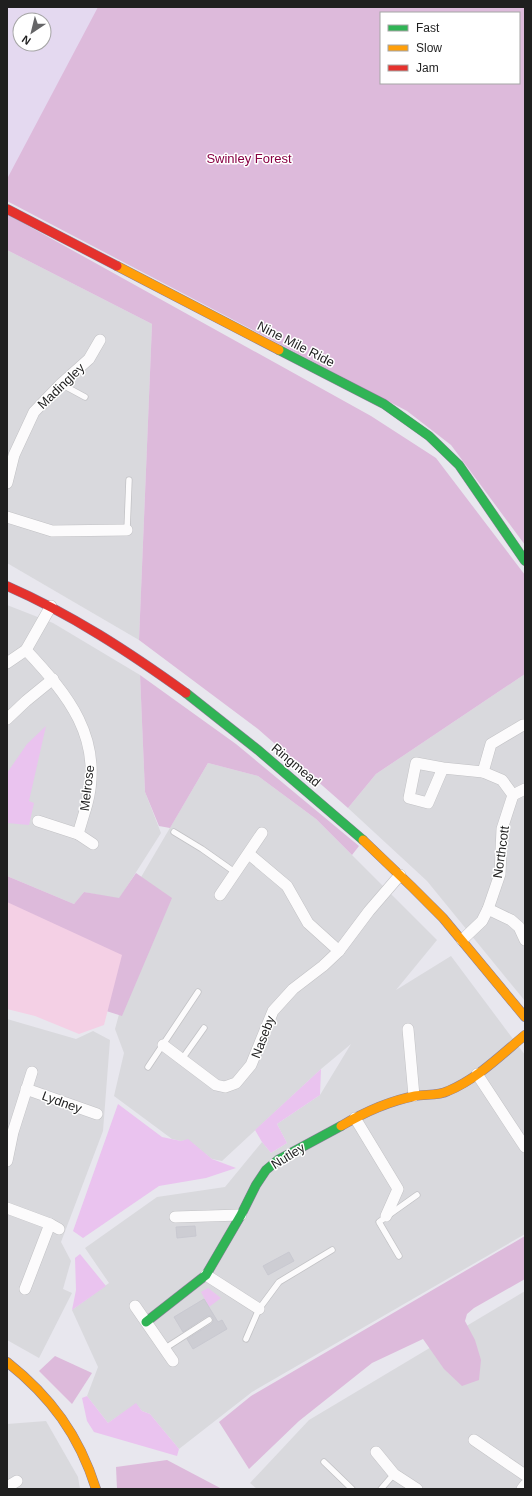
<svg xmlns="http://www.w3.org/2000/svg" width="532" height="1496" viewBox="0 0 532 1496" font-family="Helvetica,sans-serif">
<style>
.residential{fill:#d9d9dd}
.farmland{fill:#e4d9f0;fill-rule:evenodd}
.grass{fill:#eac3ef}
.forest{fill:#ddbadb;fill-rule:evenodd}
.park{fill:#f4d0e5}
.building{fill:#cdcdd3;stroke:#c9c9d1}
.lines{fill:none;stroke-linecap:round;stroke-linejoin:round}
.lane-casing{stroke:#c2c2c5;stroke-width:7}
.street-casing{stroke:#c2c2c5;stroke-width:12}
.fast-casing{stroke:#8c7e99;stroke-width:10}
.slow-casing{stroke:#8c7e99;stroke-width:10}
.jam-casing{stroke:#8c7e99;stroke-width:10}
.lane{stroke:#fcfbfc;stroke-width:5.5}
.street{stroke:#fcfbfc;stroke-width:11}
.fast{stroke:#30b455;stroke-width:9}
.slow{stroke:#ff9f0a;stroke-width:9}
.jam{stroke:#e5322d;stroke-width:9}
.labels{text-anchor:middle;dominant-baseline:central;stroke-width:3;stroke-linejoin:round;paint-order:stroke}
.park-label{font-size:13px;fill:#880143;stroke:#fff}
.street-label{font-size:13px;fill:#1f1f1f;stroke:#fff}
</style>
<rect width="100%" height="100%" fill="#e8e7ee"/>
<!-- residential -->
<g class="residential">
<polygon points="7,250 152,324 139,640 7,563"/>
<polygon points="7,605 53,623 140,675 145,792 161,833 119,899 84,892 74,904 7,876"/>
<polygon points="525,674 525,1001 427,881 348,808 376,774"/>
<polygon points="208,763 258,776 316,819 437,940 396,990 451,956 525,1055 525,1234 252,1392 179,1449 150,1414 142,1411 136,1404 108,1423 87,1396 98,1367 72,1310 109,1283 85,1248 157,1197 225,1187 262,1142 271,1153 287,1143 277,1124 320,1095 351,1044 321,1069 222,1161 212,1159 188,1140 181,1141 172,1139 114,1096 124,1053 115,1029 127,985 137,884"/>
<polygon points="7,1019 76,1039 93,1031 110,1040 103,1131 61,1242 71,1261 63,1289 72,1293 39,1358 7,1340"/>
<polygon points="525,1291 525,1489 257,1489 250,1483 309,1420"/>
<polygon points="46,1421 78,1477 80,1489 7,1489 7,1424"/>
</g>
<!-- farmland -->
<path class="farmland" d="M7,7h92l-92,175zM20,20h24v24h-24z"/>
<!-- grass -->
<g class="grass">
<polygon points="46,726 29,801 34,803 29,825 7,823 7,773 27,744"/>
<polygon points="321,1069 320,1095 277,1124 287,1143 271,1153 262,1142 255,1130"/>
<polygon points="118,1104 162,1137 181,1141 188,1139 212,1159 236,1168 206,1178 159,1186 83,1238 73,1231"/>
<polygon points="80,1254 106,1286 72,1310 76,1290 75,1258"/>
<polygon points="208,1288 221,1298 209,1307 201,1292"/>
<polygon points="87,1396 108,1423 136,1403 142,1411 150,1414 179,1449 177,1456 94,1432 87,1421 82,1398"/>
</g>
<!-- forest -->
<g class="forest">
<path d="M98,7h427v538l-74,-100 -44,-34 -400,-210v-22zM381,13h138v70h-138z"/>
<polygon points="7,214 371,416 436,458 525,575 525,674 376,774 348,808 258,729 139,640 152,324 7,250"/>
<polygon points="140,675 236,744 359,846 352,855 316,819 258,776 208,763 170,828 159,826 145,792"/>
<polygon points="136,873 172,898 122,1016 100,1009 7,931 7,876 74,904 84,892 119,898"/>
<polygon points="525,1236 525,1279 474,1308 467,1314 465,1321 475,1340 481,1360 479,1380 462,1386 444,1369 423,1339 372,1363 299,1421 249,1469 219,1422 251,1396"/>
<polygon points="55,1356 92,1373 72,1404 39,1371"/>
<polygon points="167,1460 222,1489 117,1489 116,1467"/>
</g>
<!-- park -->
<polygon class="park" points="7,902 122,955 104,1025 79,1034 35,1016 7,1009"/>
<!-- building -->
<g class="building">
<polygon points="195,1226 196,1236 177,1238 176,1227"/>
<polygon points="289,1252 294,1261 268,1275 263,1266"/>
<polygon points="204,1299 218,1322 222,1320 227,1329 193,1349 187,1339 211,1324 213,1322 213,1318 211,1316 207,1316 183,1332 174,1317"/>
</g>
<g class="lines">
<!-- lane casing -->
<g class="lane-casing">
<g id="lane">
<polyline points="61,384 85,397"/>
<polyline points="127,530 129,480"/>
<polyline points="174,832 202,849 236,873"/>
<polyline points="182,1059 204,1028"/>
<polyline points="148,1067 198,992"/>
<polyline points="399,1256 379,1222 417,1195"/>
<polyline points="246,1339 259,1309 279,1282 332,1250"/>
<polyline points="164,1349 209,1320"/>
<polyline points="324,1462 352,1489"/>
<polyline points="381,1489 394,1474"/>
</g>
</g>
<!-- street casing -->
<g class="street-casing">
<g id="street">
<polyline points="7,483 14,455 34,412 61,384 89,359 100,340"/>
<polyline points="7,517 52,531 127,530"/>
<path d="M26,650c42,45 78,88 61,154 -3,10 -6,20 -9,30l-40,-13"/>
<polyline points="7,663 26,650 51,606"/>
<polyline points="7,719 26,701 53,679"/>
<polyline points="443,768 416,763 409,798 428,803 443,768 483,772 502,780 513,795 502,829 500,874 488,909 482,921 462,940"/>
<polyline points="483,772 491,744 523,725 525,725"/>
<polyline points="513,795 525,789"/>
<polyline points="78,834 93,844"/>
<polyline points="249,854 287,886 308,923 339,951"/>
<polyline points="220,895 262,833"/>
<polyline points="488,909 511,920 519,927 525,940"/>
<polyline points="408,1029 414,1096"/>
<polyline points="163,1045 216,1085 225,1087 236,1083 251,1065 273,1011 293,989 323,966 339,951 369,911 400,875"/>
<polyline points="477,1074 525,1147"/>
<polyline points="26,1089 97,1114"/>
<polyline points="355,1118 398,1189 386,1216"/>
<polyline points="7,1161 13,1132 32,1072"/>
<polyline points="7,1208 50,1224 59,1229"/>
<polyline points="175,1217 241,1215"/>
<polyline points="206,1275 259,1309"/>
<polyline points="25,1289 50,1224"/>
<polyline points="135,1306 173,1361"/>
<polyline points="474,1440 525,1475"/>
<polyline points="376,1452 394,1474 417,1489"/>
<polyline points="7,1487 17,1481"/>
<polyline points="522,1489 525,1485"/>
</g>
</g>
<!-- fast casing -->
<g class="fast-casing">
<g id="fast">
<polyline points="279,350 384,404 429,436 459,465 525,561"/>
<polyline points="186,693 258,750 363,840"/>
<polyline points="146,1322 206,1275 241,1215 256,1185 266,1170 278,1160 341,1126"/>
</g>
</g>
<!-- slow casing -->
<g class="slow-casing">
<g id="slow">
<polyline points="117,266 279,350"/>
<polyline points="363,840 412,887 443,918 525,1017"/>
<path d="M341,1126c22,-13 48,-25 74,-30 10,-2 23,0 33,-5 29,-12 53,-36 77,-56"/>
<path d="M7,1362c44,35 72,73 89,127"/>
</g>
</g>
<!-- jam casing -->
<g class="jam-casing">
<g id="jam">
<polyline points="7,209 117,266"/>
<path d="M7,586c64,28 122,66 179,107"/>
</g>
</g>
<!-- lane -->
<use href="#lane" class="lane"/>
<!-- street -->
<use href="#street" class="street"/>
<!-- fast -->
<use href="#fast" class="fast"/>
<!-- slow -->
<use href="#slow" class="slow"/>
<!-- jam -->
<use href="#jam" class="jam"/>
</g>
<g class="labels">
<!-- park labels -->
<g class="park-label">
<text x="249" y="158">Swinley Forest</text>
</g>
<!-- street labels -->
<g class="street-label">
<text transform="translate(296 344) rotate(27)">Nine Mile Ride</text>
<text transform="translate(61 386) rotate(-44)">Madingley</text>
<text transform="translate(296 765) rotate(40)">Ringmead</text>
<text transform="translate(87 788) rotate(-83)">Melrose</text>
<text transform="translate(501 852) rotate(-82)">Northcott</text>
<text transform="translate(263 1037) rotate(-69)">Naseby</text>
<text transform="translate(62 1102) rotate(20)">Lydney</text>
<text transform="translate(288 1156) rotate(-32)">Nutley</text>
</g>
</g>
<!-- border -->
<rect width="532" height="1496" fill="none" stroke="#1f1f1f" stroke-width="16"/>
<!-- legend -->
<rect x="380" y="12" width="140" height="72" fill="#ffffff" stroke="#a5a5a5"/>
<rect x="388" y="25" width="20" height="6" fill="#30b455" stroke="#a5a5a5"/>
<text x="416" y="32" font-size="12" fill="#1f1f1f">Fast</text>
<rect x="388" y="45" width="20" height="6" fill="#ff9f0a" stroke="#a5a5a5"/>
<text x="416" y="52" font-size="12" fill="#1f1f1f">Slow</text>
<rect x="388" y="65" width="20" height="6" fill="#e5322d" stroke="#a5a5a5"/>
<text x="416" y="72" font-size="12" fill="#1f1f1f">Jam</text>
<!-- north arrow -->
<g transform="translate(32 32) rotate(215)"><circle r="19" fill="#ffffff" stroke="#a5a5a5"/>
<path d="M0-3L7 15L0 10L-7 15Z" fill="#656567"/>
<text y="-6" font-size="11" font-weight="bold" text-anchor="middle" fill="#1f1f1f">N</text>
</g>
</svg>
